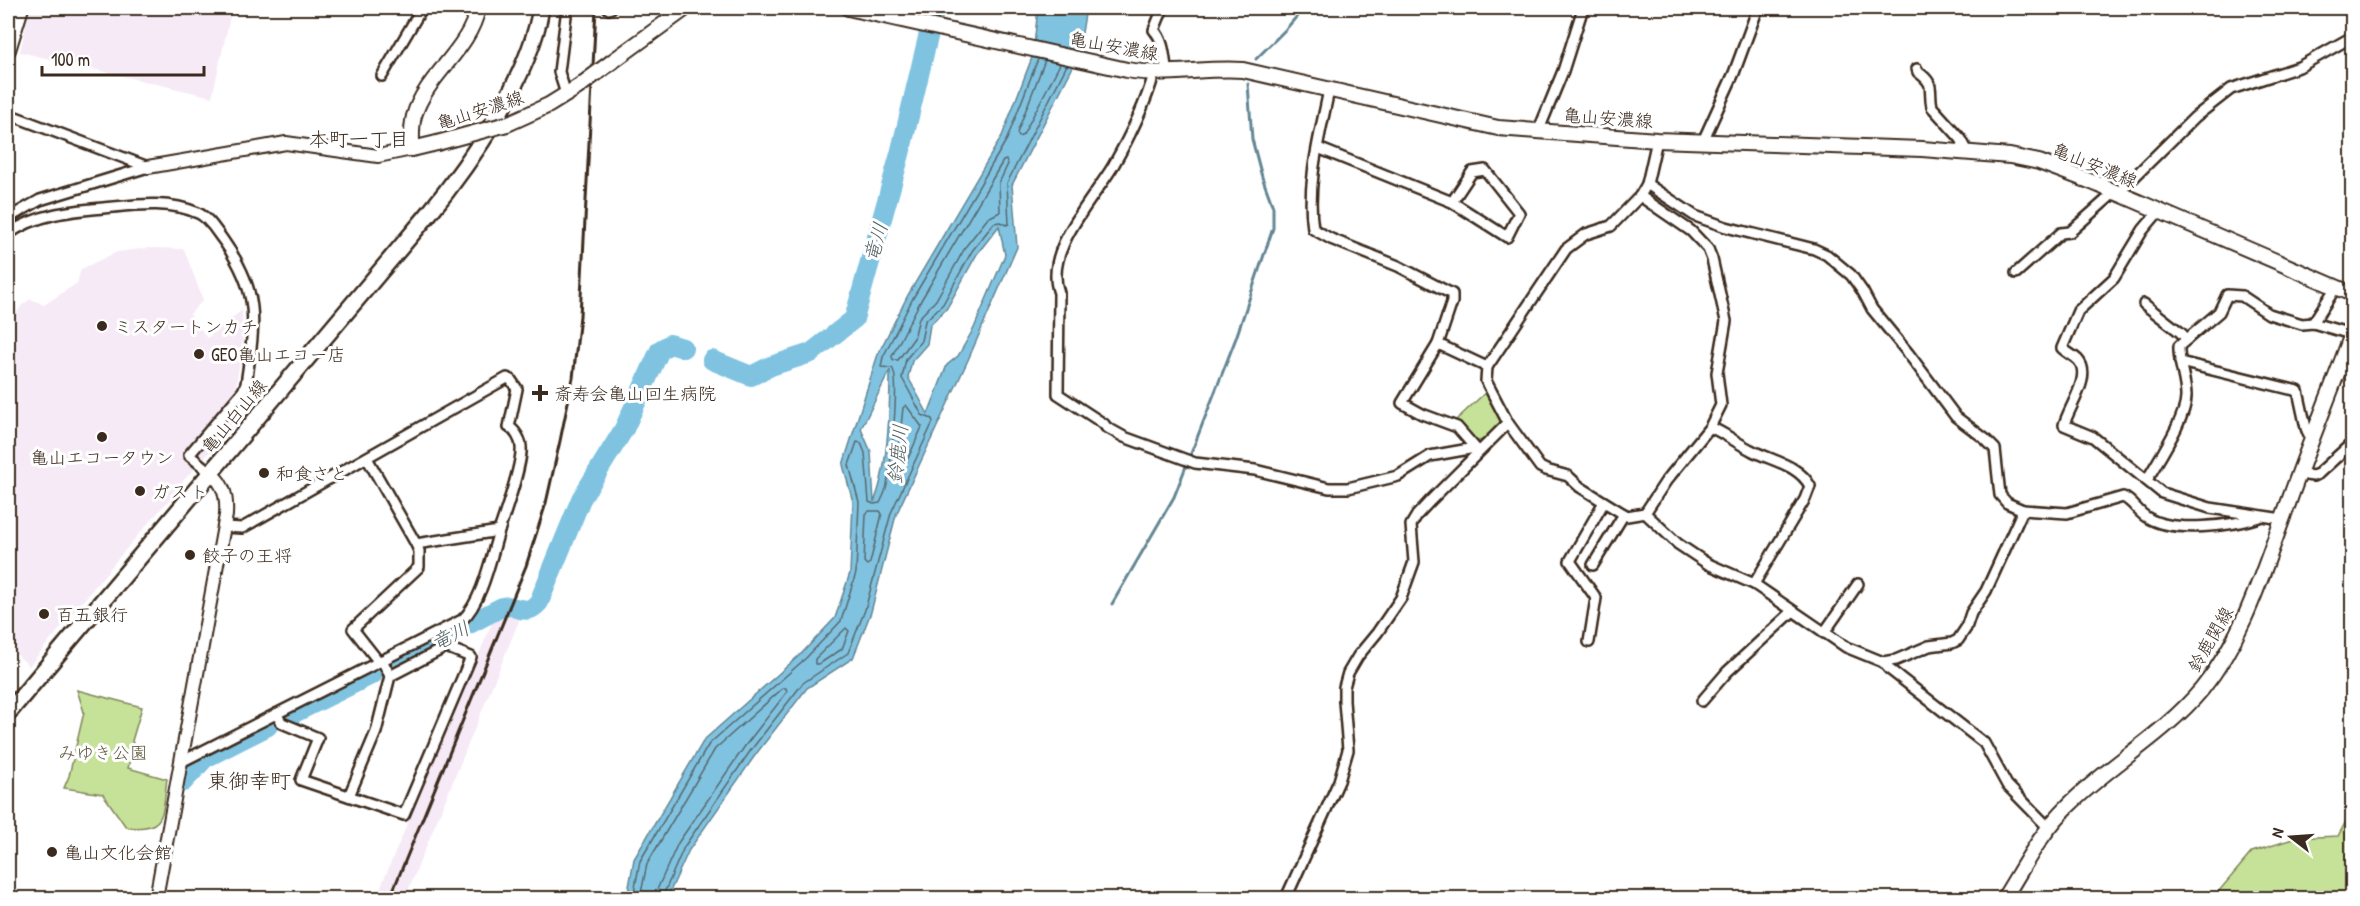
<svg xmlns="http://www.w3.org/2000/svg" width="2360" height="906" viewBox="0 0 2360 906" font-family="'Patrick Hand','Klee One',sans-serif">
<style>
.built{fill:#f6eaf6}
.green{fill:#c6e198;stroke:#80865b;stroke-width:1.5}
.water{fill:#80c3e1;stroke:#648693;stroke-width:1.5;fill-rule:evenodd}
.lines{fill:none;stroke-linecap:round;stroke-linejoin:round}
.shore{stroke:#57676c;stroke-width:1.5}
.stream{stroke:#648693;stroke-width:3}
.river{stroke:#80c3e1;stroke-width:20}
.minor-casing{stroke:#3b2a1e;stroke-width:14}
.tertiary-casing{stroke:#3b2a1e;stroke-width:16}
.secondary-casing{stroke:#3b2a1e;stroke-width:18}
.primary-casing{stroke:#3b2a1e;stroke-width:20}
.minor{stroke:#fff;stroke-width:9}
.tertiary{stroke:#fff;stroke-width:12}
.secondary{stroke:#fff;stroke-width:14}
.primary{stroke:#fff;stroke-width:15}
.rail{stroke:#3b2a1e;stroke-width:3}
.secondary-bridge-casing{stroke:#3b2a1e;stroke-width:18;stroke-linecap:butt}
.secondary-bridge{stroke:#fff;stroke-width:14}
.poi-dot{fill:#3b2a1e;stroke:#fff;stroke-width:2}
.labels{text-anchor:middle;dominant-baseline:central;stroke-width:6;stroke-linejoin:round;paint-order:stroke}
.street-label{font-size:18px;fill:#3b2a1e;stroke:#fff}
.poi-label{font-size:18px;fill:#3b2a1e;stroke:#fff;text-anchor:start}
.park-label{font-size:18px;fill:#5e583c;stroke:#fff}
.neighbourhood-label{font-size:20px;fill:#3b2a1e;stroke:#fff}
.water-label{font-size:20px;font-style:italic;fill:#536062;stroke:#fff}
.quarter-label{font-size:21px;fill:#3b2a1e;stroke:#fff}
</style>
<rect width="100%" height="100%" fill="#fff"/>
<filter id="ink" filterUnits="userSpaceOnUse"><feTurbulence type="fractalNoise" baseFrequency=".0167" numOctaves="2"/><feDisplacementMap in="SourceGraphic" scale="12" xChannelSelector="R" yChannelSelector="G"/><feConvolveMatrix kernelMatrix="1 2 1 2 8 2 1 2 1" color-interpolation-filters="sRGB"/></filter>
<g filter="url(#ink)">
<!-- built -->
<g class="built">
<polygon points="30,8 232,8 212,97 20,52"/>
<polygon points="149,248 184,249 203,300 190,314 207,338 242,310 243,338 236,387 233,395 231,428 174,491 175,493 131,543 29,666 8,646 8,324 23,304 31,299 44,305 77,283 81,269 117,252"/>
<polygon points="505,610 521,616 405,898 376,898 495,616"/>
</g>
<!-- green -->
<g class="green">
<polygon points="1487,391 1502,417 1501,423 1485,439 1476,442 1456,420"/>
<path d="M77,690l65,17 -10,34 2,4 -6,23 39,11c-5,33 1,53 -41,48l-23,-33 -39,-6 5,-12 15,-64z"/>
<polygon points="2352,810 2352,898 2216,898 2218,892 2252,852 2296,838 2338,836"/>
</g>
<!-- water -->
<path class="water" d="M1038,8h48l-8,49 -66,128 5,62 -49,113 -72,155 -25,97 -18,46 -46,30 -51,66 -67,96 -22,48h-40l7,-39 70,-119 98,-87 33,-35 15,-45 3,-71 -10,-37 35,-111 30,-59 94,-159 31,-81zM999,226l6,29 -31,73 -16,28 -11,9 -19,49 -20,-37 4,-16 15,-17 3,-19 17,-17 30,-54zM890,370c0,37 -2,99 -16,132l-3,-50 -10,-23z"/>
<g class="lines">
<!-- shore -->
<g class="shore">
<polyline points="1045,60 1017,133 1019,137 1023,135 1060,64"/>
<polygon points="1006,160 1008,164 999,183 1000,212 988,218 966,246 936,300 919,318 914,338 898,360 893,360 892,356 920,302 1003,161"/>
<polygon points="906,405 922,427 902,472 899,473 896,471 897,463 903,408"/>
<polygon points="869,511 880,511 882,514 870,563 867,565 864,562 866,514"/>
<polygon points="846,628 849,631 842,649 819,664 815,664 815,659"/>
<path d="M633,898l7,-37 69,-117 97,-86 35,-37 15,-48 3,-71 -10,-37 8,-23 4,1 4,10 4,49 5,2 6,-1c3,-6 6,-12 7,-18 3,-17 14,-108 5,-117l-11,-1 2,-10 30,-59 94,-159 31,-80"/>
<polyline points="640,898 647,864 715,749 783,688 786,688 787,692 745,746 678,843 656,892 655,898"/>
<polyline points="662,898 684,847 751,750 803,683 848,653 865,610 891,513 933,422 932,419 922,415 902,378 906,359 921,341 925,321 943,304 972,251 994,223 1000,222 1006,225 1009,224 1007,183 1067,65"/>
</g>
<!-- stream -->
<g class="stream">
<polyline points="1256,59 1286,29 1304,8"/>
<polyline points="1112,604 1174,497 1236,338 1273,228 1273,207 1262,177 1252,139 1248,84"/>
</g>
<!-- river -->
<g class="river">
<polyline points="712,360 751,376 771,366 811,353 854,319 900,154 935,8"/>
<path d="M516,608c11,3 15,3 23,-6l42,-103 43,-70 36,-79 10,-6 13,4"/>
<polyline points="391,665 502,607 508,606"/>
<polyline points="292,714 373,674"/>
<polyline points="183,782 205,758 268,726"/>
</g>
<!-- minor casing -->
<g class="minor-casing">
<g id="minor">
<path d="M1163,8l-9,22c11,12 10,28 13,43"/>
<polyline points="609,9 611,8"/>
<path d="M1917,69l1,3c18,13 10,16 14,35l29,32 7,13"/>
<path d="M1154,74c-9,32 -24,62 -41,92 -20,34 -70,85 -54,127l-1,101 46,30 2,3 18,10 71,26 60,7 74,18h19l50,-12 32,-20 45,-8"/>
<polyline points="382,76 422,8"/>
<path d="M1329,90c-9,45 -23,94 -16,139l18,10 67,27 54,28v8l-14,42 49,23"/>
<polyline points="566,94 559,72 567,8"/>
<polyline points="8,114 148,167"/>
<polyline points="1538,132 1563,71 1583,8"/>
<polyline points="1657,140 1647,184 1640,196 1611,226 1586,234 1566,249 1487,367 1486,381 1508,423 1540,467 1546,470 1568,476 1580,487 1627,516 1645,513 1678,544 1708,564 1754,584 1846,647 1883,662 1889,669 1984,743 2007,785 2048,827"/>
<polyline points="1703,141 1734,73 1758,8"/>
<polyline points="1318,148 1452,202 1507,237 1519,213 1485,170 1472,172 1452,202"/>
<polyline points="1647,184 1695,216 1726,227 1814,249 1827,255 1851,275 1863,292 1872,309 1908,353 1956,417 1984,438 1995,449 2000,495 2007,503 2023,510 1986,591 1971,613 1966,628 1958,640 1952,643 1929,646 1896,660 1883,662"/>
<polyline points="2117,194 2195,117 2231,89 2299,67 2352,37"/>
<polyline points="1640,196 1691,231 1708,249 1712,259 1726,321 1717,373 1721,405 1710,427 1666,481 1645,513"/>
<path d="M2159,211l-16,19 -29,48 -36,33 -16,37c5,5 11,7 16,12 15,16 -10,48 -14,65l29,12 69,56 48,15 72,11"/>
<polyline points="8,218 40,200 148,167"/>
<path d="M8,234c29,-20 61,-23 95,-26 33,-3 64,-8 95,5 11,5 18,18 25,27 38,53 32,82 23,144l-3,7 -54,64 22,18"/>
<polyline points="2016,273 2061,233 2070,232 2115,192"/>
<polyline points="2144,304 2180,332 2187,339"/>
<polyline points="2313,323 2336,287"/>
<polyline points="1438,344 1402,403 1422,414 1457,427 1477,450"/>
<polyline points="2180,362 2298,391 2306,428 2311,441"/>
<path d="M1710,427c14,6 27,16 41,23 20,11 47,14 59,36l-5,13 -51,85"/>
<polyline points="2299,474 2313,476 2318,474 2352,443"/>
<path d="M2147,480c11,-20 40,-63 39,-84 0,-17 -8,-33 -7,-50l40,-34 8,-17 15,1 27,18 33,10 11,-1 31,9"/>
<path d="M2023,510l44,3 56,-16c10,4 15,16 25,21 25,15 84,8 111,-1"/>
<path d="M225,527l17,1 265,-150 4,2 6,9 -8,38c6,3 12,13 12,20 2,16 -16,66 -22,84"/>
<polyline points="1593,565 1624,514"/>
<polyline points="1824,633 1858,584"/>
<polyline points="1589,642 1596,598 1570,561 1604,502"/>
<polyline points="379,662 353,629 419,567 419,551 416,544"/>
<polyline points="1702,701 1727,672 1792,612"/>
<path d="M276,714l186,-94c20,-18 29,-63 37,-89l-83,13 -49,-86"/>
<polyline points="181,762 276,714 282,723 318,738 301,780 404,815 471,657 446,647 390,676"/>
<polyline points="349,796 376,732 390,676 382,660"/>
<polyline points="1286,898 1339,781 1348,750 1344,701 1344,687 1348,673 1358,656 1377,633 1401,598 1414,562 1411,525 1417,515 1430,501 1508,423"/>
</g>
</g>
<!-- tertiary casing -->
<g class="tertiary-casing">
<g id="tertiary">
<polyline points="148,167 286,143 378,156 412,149"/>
<path d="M156,898l70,-383c1,-17 -1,-30 -15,-42"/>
</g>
</g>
<!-- secondary casing -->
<g class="secondary-casing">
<g id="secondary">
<path d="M848,8l279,62c39,7 77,-3 116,0l255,58 159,12 265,9 88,7 29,6 53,20 260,112"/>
<polyline points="8,50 21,8"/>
<polyline points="613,61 686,8"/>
<polyline points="507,124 549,105 578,87"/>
<path d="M437,143l-25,6c0,-11 -1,-22 2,-33 12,-41 55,-65 64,-108"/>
<path d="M2004,898c20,-32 37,-66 65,-93 41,-41 95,-70 133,-116 43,-53 62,-122 86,-185 20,-57 43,-113 64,-170"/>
</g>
</g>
<!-- primary casing -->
<g class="primary-casing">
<path id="primary" d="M8,713l419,-497c44,-54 103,-139 114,-208"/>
</g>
<!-- minor -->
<use href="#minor" class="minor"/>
<!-- tertiary -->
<use href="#tertiary" class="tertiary"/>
<!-- secondary -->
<use href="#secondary" class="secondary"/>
<!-- primary -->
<use href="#primary" class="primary"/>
<!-- rail -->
<polyline class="rail" points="390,898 526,566 546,503 560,441 573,378 580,316 596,8"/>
<!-- secondary-bridge casing -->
<g class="secondary-bridge-casing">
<g id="secondary-bridge">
<polyline points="578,87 613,61"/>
<polyline points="437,143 507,124"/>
</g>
</g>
<!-- secondary-bridge -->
<use href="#secondary-bridge" class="secondary-bridge"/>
</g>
</g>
<!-- markers -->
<g class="poi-dot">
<circle cx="102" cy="326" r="6"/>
<circle cx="199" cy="354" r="6"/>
<path d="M537 384h6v6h6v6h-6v6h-6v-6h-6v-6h6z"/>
<circle cx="102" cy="437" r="6"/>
<circle cx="264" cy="473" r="6"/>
<circle cx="140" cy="491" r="6"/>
<circle cx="190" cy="555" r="6"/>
<circle cx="44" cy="614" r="6"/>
<circle cx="52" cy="852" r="6"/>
</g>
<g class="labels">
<!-- street labels -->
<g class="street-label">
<text transform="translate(1114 46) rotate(10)">亀山安濃線</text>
<text transform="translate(480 110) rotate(-18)">亀山安濃線</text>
<text transform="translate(1608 118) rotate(4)">亀山安濃線</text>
<text transform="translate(2095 165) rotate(22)">亀山安濃線</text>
<text transform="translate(234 416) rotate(-50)">亀山白山線</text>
<text transform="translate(2210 639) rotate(-60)">鈴鹿関線</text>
</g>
<!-- poi labels -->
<g class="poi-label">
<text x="114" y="326">ミスタートンカチ</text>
<text x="211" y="354">GEO亀山エコー店</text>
<text x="554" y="393">斎寿会亀山回生病院</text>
<text x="102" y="457" text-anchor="middle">亀山エコータウン</text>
<text x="276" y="473">和食さと</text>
<text x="152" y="491">ガスト</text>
<text x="202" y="555">餃子の王将</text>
<text x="56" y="614">百五銀行</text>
<text x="64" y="852">亀山文化会館</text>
</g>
<!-- park labels -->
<g class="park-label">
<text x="103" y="752">みゆき公園</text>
</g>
<!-- neighbourhood labels -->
<g class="neighbourhood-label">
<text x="359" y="138">本町一丁目</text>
</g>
<!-- water labels -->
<g class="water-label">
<text transform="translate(875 242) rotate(-74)">竜川</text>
<text transform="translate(897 454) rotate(-84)">鈴鹿川</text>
<text transform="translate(450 635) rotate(-27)">竜川</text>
</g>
<!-- quarter labels -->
<g class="quarter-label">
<text x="249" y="780">東御幸町</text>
</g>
</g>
<!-- margin -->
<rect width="2360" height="906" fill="none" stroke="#fff" stroke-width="30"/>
<rect x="15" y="15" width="2330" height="876" fill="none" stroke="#3b2a1e" stroke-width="2" filter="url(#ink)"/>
<!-- north arrow -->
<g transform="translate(2291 837) rotate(287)" stroke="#ffffff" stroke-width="4.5" paint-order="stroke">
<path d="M0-4.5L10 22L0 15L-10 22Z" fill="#3b2a1e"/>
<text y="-9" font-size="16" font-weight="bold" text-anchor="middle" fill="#3b2a1e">N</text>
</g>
<!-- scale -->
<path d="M42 66v9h162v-9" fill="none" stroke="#3b2a1e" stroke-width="3"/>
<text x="51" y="66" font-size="18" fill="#3b2a1e" stroke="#ffffff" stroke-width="4.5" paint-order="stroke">100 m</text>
</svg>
